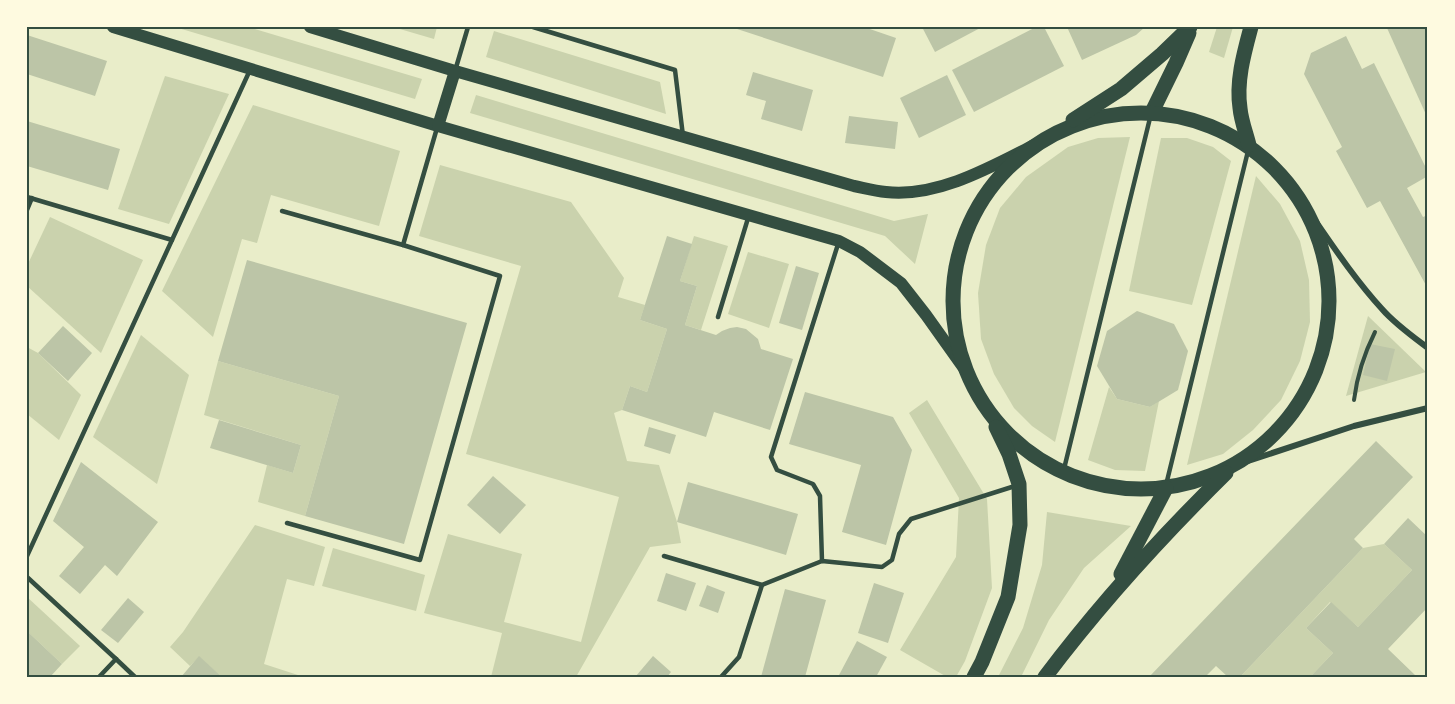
<svg xmlns="http://www.w3.org/2000/svg" width="1455" height="704" viewBox="0 0 1455 704" font-family="Lato,sans-serif">
<style>
.green{fill:#cad2ad}
.building{fill:#bcc5a7}
.lines{fill:none;stroke-linecap:round;stroke-linejoin:round}
.path{stroke:#344e41;stroke-width:4}
.service{stroke:#344e41;stroke-width:4.5}
.minor{stroke:#344e41;stroke-width:6}
.secondary{stroke:#344e41;stroke-width:12}
.primary{stroke:#344e41;stroke-width:15}
.neatline{fill:none;stroke:#344e41;stroke-width:2}
</style>
<rect width="100%" height="100%" fill="#e9edc9"/>
<!-- green -->
<g class="green">
<polygon points="175,27 248,27 422,79 415,99"/>
<polygon points="393,27 437,27 434,39"/>
<polygon points="1217,27 1233,27 1224,58 1209,52"/>
<polygon points="494,31 660,82 666,114 486,57"/>
<polygon points="165,76 229,94 169,224 118,209"/>
<polygon points="476,95 894,221 928,214 915,264 885,236 470,113"/>
<polygon points="253,105 400,151 379,226 271,195 257,243 242,239 213,337 162,291"/>
<polygon points="1130,137 1055,442 1032,426 1014,408 994,374 981,339 978,293 986,245 1000,208 1026,177 1068,147 1098,138"/>
<polygon points="1161,138 1187,138 1213,147 1231,161 1192,305 1129,291"/>
<polygon points="440,165 571,202 624,278 618,297 645,305 640,320 667,329 647,392 630,386 622,410 614,413 627,461 659,465 677,522 681,543 650,547 576,677 491,677 502,633 424,613 448,534 522,554 504,622 581,642 619,497 466,454 521,266 419,236"/>
<polygon points="1256,176 1280,204 1300,241 1309,280 1310,322 1300,361 1281,400 1253,430 1223,454 1187,465"/>
<polygon points="50,217 143,260 101,353 27,286 27,266"/>
<polygon points="694,236 728,246 701,330 685,325 697,286 680,281"/>
<polygon points="748,252 789,264 769,328 728,314"/>
<polygon points="1368,316 1426,372 1346,396"/>
<polygon points="141,335 189,375 157,484 93,437"/>
<polygon points="27,347 38,353 81,395 59,440 27,414"/>
<polygon points="218,361 339,396 305,516 258,502 267,465 293,473 301,445 204,415"/>
<polygon points="1109,387 1117,399 1150,407 1159,401 1145,471 1115,470 1088,460"/>
<polygon points="927,400 987,499 992,588 965,661 956,677 947,677 900,650 956,557 959,498 909,413"/>
<polygon points="1047,512 1131,526 1084,568 1049,620 1021,677 998,677 1023,628 1042,565"/>
<polygon points="255,525 325,547 314,586 287,579 264,664 304,677 222,677 199,657 190,666 170,647 183,632"/>
<polygon points="1384,544 1412,570 1358,627 1330,602 1306,628 1333,653 1310,677 1240,677 1363,548"/>
<polygon points="333,548 425,575 416,611 322,586"/>
<polygon points="27,597 80,646 62,664 27,631"/>
</g>
<!-- building -->
<g class="building">
<polygon points="731,27 864,27 896,38 883,77"/>
<polygon points="922,27 982,27 935,52"/>
<polygon points="1036,27 1044,27 1064,66 974,112 952,70"/>
<polygon points="1067,27 1145,27 1136,35 1082,60"/>
<polygon points="1389,27 1428,27 1428,119 1387,28"/>
<polygon points="27,35 107,61 95,96 27,74"/>
<polygon points="1346,36 1362,69 1374,63 1428,172 1428,176 1407,188 1423,217 1428,215 1428,289 1380,201 1367,208 1336,151 1342,147 1304,74 1311,53"/>
<polygon points="753,72 813,90 802,131 761,119 766,101 746,95"/>
<polygon points="947,75 966,115 919,138 900,98"/>
<polygon points="849,116 898,122 895,149 845,143"/>
<polygon points="27,121 120,149 108,190 27,166"/>
<polygon points="667,236 692,244 680,281 697,286 685,325 716,335 722,331 730,328 737,327 746,329 758,339 761,349 793,359 770,430 714,412 706,437 622,410 630,386 647,392 667,329 640,320"/>
<polygon points="247,260 467,323 404,544 305,516 339,396 218,361"/>
<polygon points="796,266 819,273 802,330 779,323"/>
<polygon points="1137,311 1174,324 1188,351 1178,390 1150,407 1117,399 1097,366 1107,331"/>
<polygon points="63,326 92,353 68,381 38,353"/>
<polygon points="1370,344 1395,349 1387,381 1363,375"/>
<polygon points="805,392 893,417 912,450 886,545 842,532 861,465 789,444"/>
<polygon points="219,420 301,445 293,473 210,448"/>
<polygon points="649,427 676,435 670,454 644,446"/>
<polygon points="1376,441 1413,477 1354,539 1363,548 1240,677 1228,677 1216,666 1205,677 1149,677"/>
<polygon points="81,462 158,522 117,576 105,565 80,594 59,576 84,547 53,521"/>
<polygon points="493,476 526,505 500,534 467,505"/>
<polygon points="688,482 798,514 786,555 677,522"/>
<polygon points="1408,518 1428,537 1428,607 1388,649 1415,675 1413,677 1310,677 1333,653 1306,628 1331,602 1358,627 1412,570 1384,544"/>
<polygon points="666,573 696,583 686,611 657,601"/>
<polygon points="874,583 904,593 888,643 858,633"/>
<polygon points="707,585 725,592 718,613 699,606"/>
<polygon points="785,589 826,600 805,677 761,677"/>
<polygon points="128,598 144,612 118,643 101,630"/>
<polygon points="27,631 62,664 50,677 27,677"/>
<polygon points="857,641 887,657 876,677 838,677"/>
<polygon points="199,656 222,677 181,677"/>
<polygon points="653,656 671,672 667,677 637,677 636,676"/>
</g>
<g class="lines">
<!-- path -->
<path class="path" d="M1354,400c3,-24 10,-46 21,-68"/>
<!-- service -->
<g class="service">
<polyline points="533,27 675,70 683,136"/>
<polyline points="455,71 468,27"/>
<polyline points="27,197 172,240"/>
<polyline points="27,210 32,198"/>
<polyline points="282,211 403,245"/>
<polyline points="718,317 749,215"/>
<polyline points="1063,473 1151,114"/>
<polyline points="1166,485 1249,147"/>
<polyline points="287,523 420,560 500,276 403,245 437,128"/>
<polyline points="27,556 250,70"/>
<polyline points="664,556 762,585 739,657 721,677"/>
<polyline points="822,561 820,496 813,484 777,470 771,457 839,241"/>
<polyline points="27,577 116,659 99,677"/>
<polyline points="762,585 822,561 882,567 892,560 899,534 911,519 1015,486"/>
<polyline points="116,659 135,677"/>
</g>
<!-- minor -->
<g class="minor">
<path d="M1301,200c26,37 50,75 81,109 13,15 30,27 46,39"/>
<polyline points="1233,466 1354,426 1428,408"/>
</g>
<!-- secondary -->
<g class="secondary">
<polyline points="113,27 438,126 839,241 860,252 901,283 926,315 968,374"/>
<path d="M310,27l145,44 399,115c10,2 21,5 32,6 52,6 107,-26 152,-49"/>
<polyline points="438,126 455,71"/>
</g>
<!-- primary -->
<g class="primary">
<polyline points="1152,112 1176,63 1189,33"/>
<circle cx="1141" cy="301" r="188"/>
<polyline points="1073,120 1121,89 1162,54 1190,27"/>
<path d="M1249,145c-3,-12 -8,-25 -9,-37 -4,-27 4,-55 11,-81"/>
<polyline points="1121,574 1166,488"/>
<polyline points="974,677 982,662 1008,597 1020,525 1019,484 1009,454 996,427"/>
<path d="M1045,677c55,-73 116,-140 181,-204"/>
</g>
</g>
<!-- border -->
<rect width="1455" height="704" fill="none" stroke="#fefae0" stroke-width="57"/>
<rect x="28" y="28" width="1398" height="648" class="neatline"/>
</svg>
